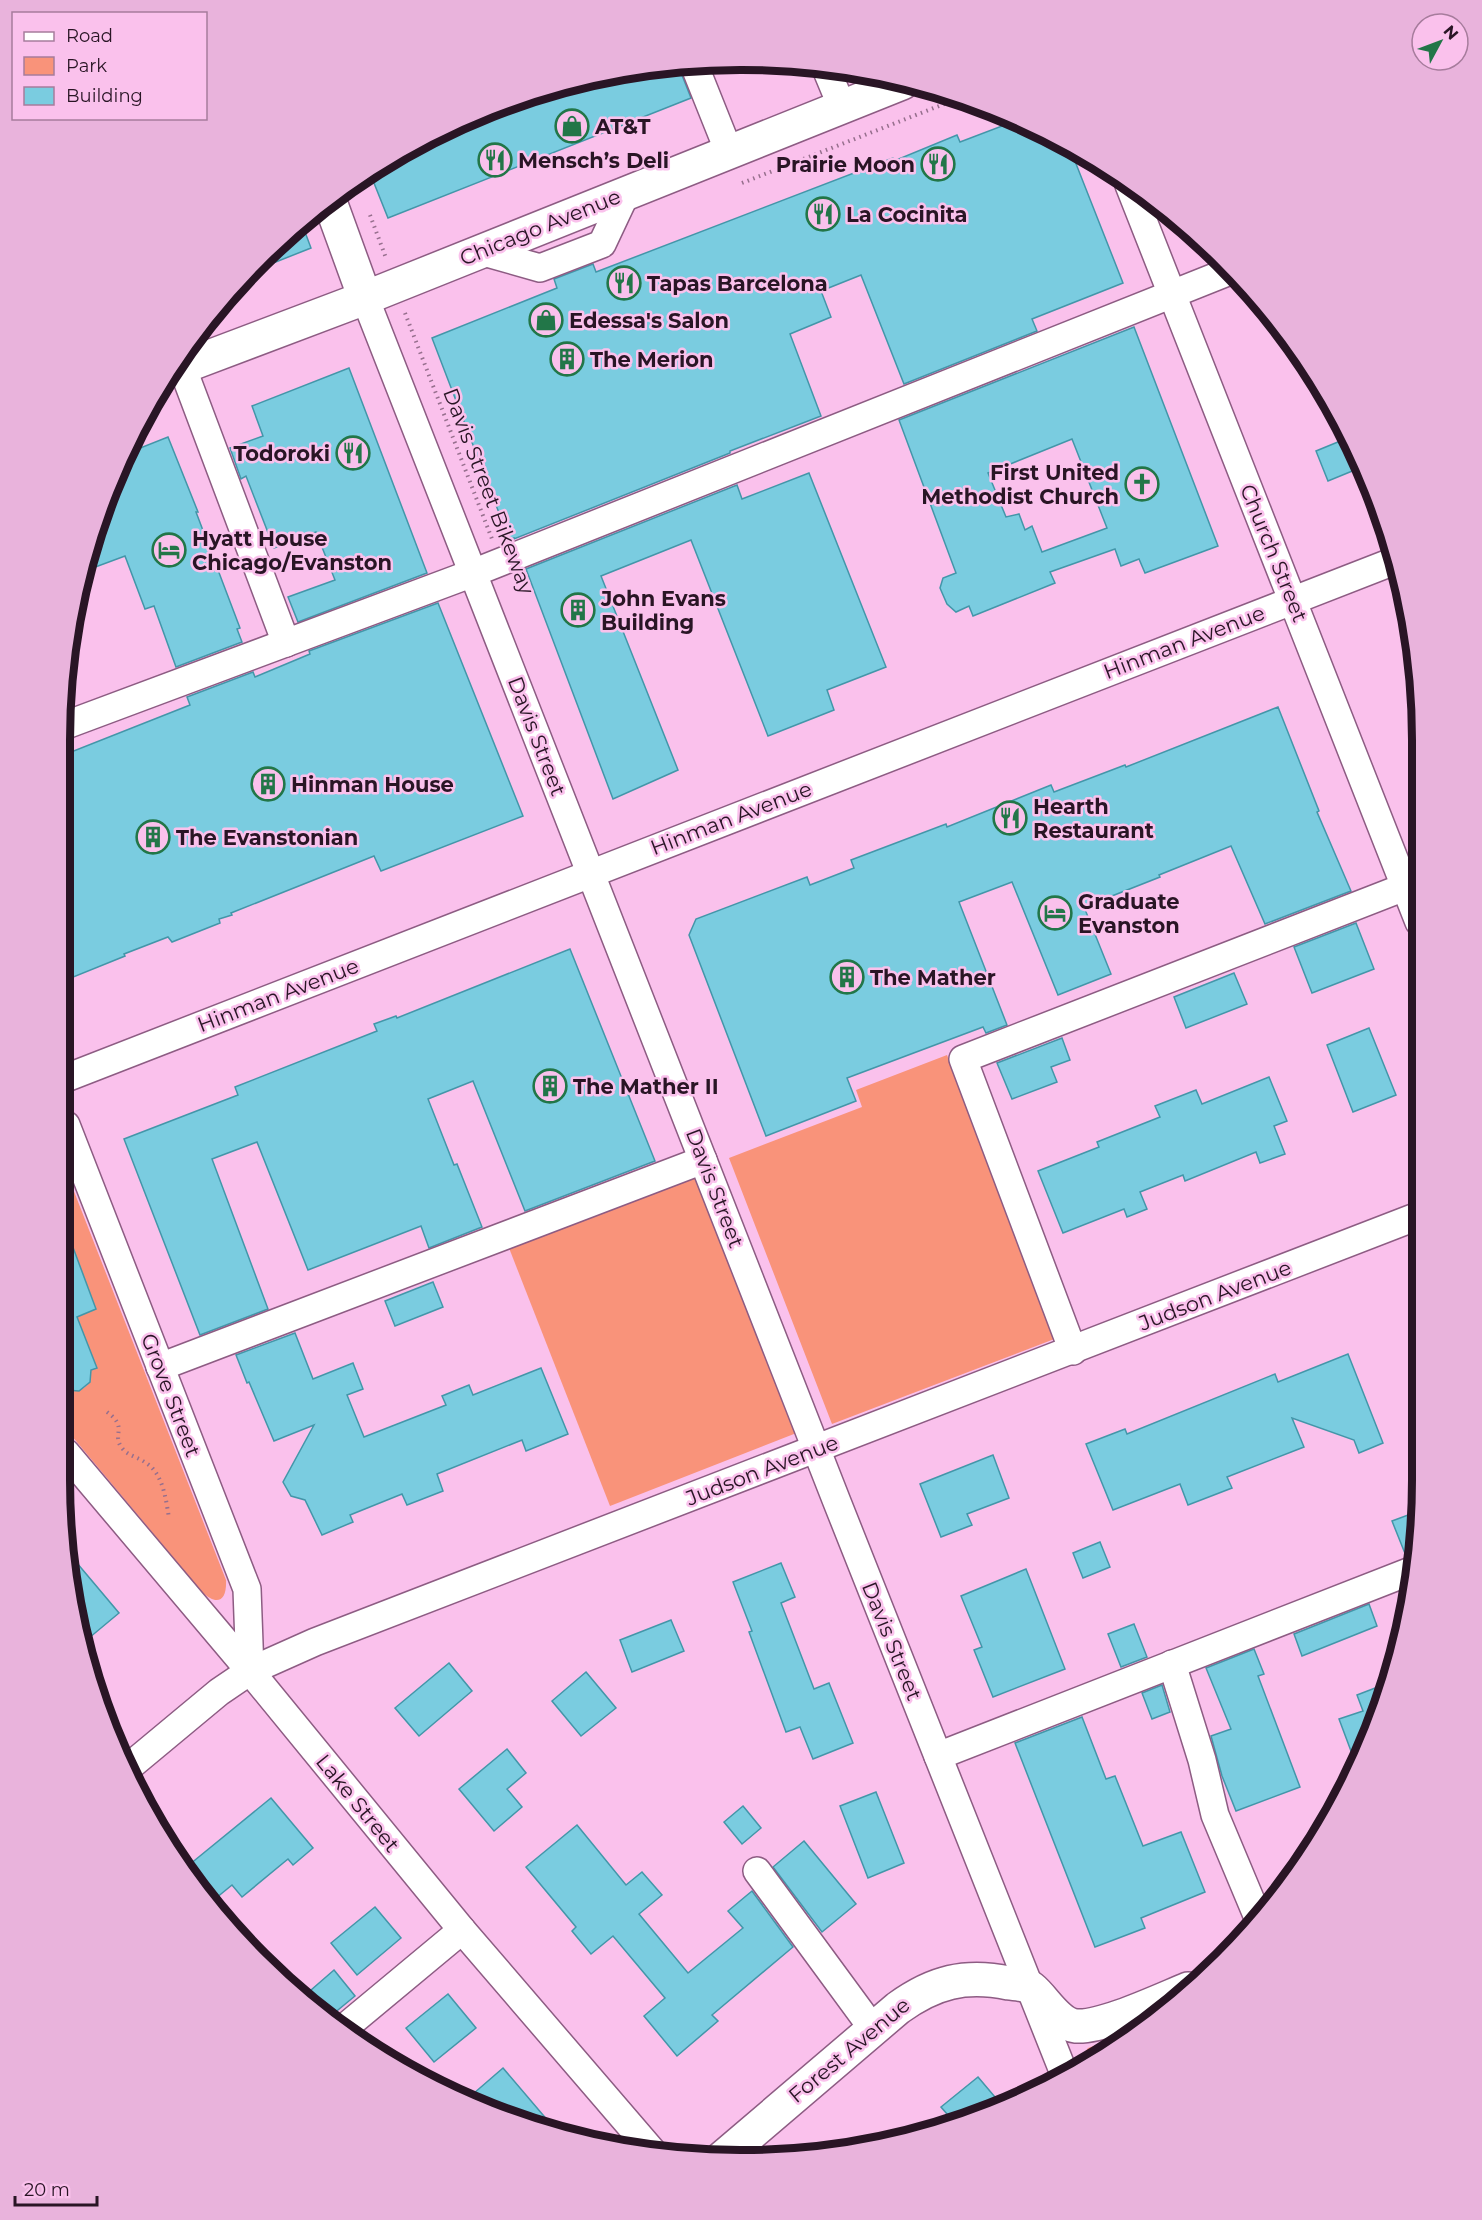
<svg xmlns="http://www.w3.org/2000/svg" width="1482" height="2220" viewBox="0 0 1482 2220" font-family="Montserrat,sans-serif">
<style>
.green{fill:#f9937a}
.building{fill:#7acce0;stroke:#4396a9;stroke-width:1.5;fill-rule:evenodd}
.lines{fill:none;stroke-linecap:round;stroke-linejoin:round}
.minor-casing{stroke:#8d5c83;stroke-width:30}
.major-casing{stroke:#8d5c83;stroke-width:36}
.path{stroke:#966f8d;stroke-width:4;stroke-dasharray:1.5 4.5;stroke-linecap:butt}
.minor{stroke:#fff;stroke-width:27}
.major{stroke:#fff;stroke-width:33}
.labels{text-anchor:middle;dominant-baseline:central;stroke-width:5;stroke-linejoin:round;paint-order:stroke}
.poi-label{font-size:21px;font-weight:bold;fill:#291525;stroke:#fac1ec;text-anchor:start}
.street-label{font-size:21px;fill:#291525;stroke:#fac1ec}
.rim{fill:none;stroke:#291525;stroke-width:8}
</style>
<rect width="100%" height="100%" fill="#fac1ec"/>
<!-- green -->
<g class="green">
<polygon points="947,1055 1057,1338 832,1424 729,1158 862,1107 856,1090"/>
<path d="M66,1171l160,409c1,20 -8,27 -24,12l-136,-163v-44c9,8 17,6 24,-3l-1,-11 8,-3 -20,-51 19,-8 -30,-79z"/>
<polygon points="695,1175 799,1432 610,1506 509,1248"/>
<polygon points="1145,2027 1084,2067 1082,2056 1088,2048"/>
</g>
<!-- building -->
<g class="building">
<polygon points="678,65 691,98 388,218 370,173 440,130 565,83"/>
<polygon points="1015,121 1069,146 1123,283 1032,319 1037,331 904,384 861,275 821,291 831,317 790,334 821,416 730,451 730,453 725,455 514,539 514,538 509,539 432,338 557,288 554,279 593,264 596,272 893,158 894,161 957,135 960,142"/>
<polygon points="302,224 311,248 253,271 253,270"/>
<path d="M1134,327l84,219 -73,27 -6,-14 -18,7 -6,-17 -65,23 5,11 -82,33 -4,-10 -13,6 -9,-8 -7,-16 3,-10 13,-5 -57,-153zM1072,439l35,89 -65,24 -10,-26 -7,4 -6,-16 -13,3 -18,-44z"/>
<polygon points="349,368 427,573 298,622 288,597 335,580 316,532 274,548 246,476 241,479 230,448 263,436 252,406"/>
<polygon points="168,437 198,512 196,512 240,628 237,629 242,642 176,667 154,606 145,609 125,556 82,572 125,454"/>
<polygon points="1350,437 1362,467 1328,481 1316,451"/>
<polygon points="809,473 886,667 827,690 834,710 768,736 691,540 601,576 678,770 613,799 526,569 737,485 742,499"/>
<polygon points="438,603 523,816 381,871 374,856 231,913 232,915 219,919 220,923 172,942 168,937 124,954 125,956 66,980 66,754 190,705 187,697 253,672 255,677 310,654 309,651"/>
<polygon points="1278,707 1319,811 1317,812 1351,891 1265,924 1231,846 1159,875 1160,877 1084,907 1111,974 1058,995 1012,882 959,902 1007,1025 986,1033 983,1027 847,1078 856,1101 766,1136 689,935 696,919 807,877 810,885 854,868 851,860 946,824 947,827 1051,785 1054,792 1125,765 1126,767"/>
<polygon points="1356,923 1374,969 1312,993 1294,947"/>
<polygon points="570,949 655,1161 525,1211 473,1081 428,1099 454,1165 457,1164 482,1227 429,1248 421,1226 308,1270 257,1142 212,1159 268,1309 200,1335 124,1139 238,1095 235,1087 377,1031 374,1024 396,1016 397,1018"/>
<polygon points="1234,973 1247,1004 1186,1028 1174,997"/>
<polygon points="1369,1028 1396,1095 1353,1112 1327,1045"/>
<polygon points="1062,1038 1070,1060 1051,1067 1057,1082 1012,1099 997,1063"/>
<polygon points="1269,1077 1287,1121 1274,1126 1285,1154 1260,1163 1256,1152 1185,1181 1183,1175 1140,1192 1147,1209 1127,1217 1124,1209 1063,1233 1038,1171 1099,1147 1097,1142 1160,1117 1155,1106 1196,1090 1202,1104"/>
<polygon points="68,1234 96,1309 77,1317 97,1368 91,1370 90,1382 79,1391 66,1390 66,1235"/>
<polygon points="433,1282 443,1307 395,1326 385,1301"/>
<polygon points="295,1333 313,1379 353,1363 363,1389 347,1395 364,1437 446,1405 442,1396 469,1385 473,1395 541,1368 568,1434 526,1451 522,1440 437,1474 443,1491 407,1505 402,1494 350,1515 353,1522 322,1535 305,1500 291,1496 283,1482 314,1425 274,1441 249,1382 247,1383 236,1355"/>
<polygon points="1348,1354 1383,1443 1359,1453 1354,1440 1292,1418 1304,1447 1227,1477 1232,1488 1188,1505 1180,1484 1113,1510 1086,1444 1125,1429 1127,1434 1275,1374 1278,1382"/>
<polygon points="993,1455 1009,1498 967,1514 972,1525 941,1537 920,1484"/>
<polygon points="1416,1512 1416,1554 1406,1556 1392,1521"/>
<polygon points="1100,1542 1110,1567 1083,1578 1073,1553"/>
<polygon points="66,1550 119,1613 83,1643 66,1568"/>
<polygon points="781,1563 795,1597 781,1603 814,1689 829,1683 853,1743 813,1759 800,1727 786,1732 749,1632 752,1631 733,1582"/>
<polygon points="1026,1569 1065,1669 993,1697 974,1650 982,1647 961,1596"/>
<polygon points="1369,1604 1377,1626 1302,1656 1294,1634"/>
<polygon points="671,1620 684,1651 632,1672 620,1640"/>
<polygon points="1134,1624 1147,1657 1121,1667 1108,1634"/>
<polygon points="1254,1649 1264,1674 1258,1676 1300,1787 1236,1811 1222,1776 1211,1736 1231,1729 1206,1668"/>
<polygon points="449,1663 472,1691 419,1736 395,1708"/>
<polygon points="586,1672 616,1708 581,1736 552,1701"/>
<polygon points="1388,1683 1370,1731 1357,1767 1339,1719 1363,1711 1357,1695"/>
<polygon points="1162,1685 1170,1712 1152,1719 1142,1693"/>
<polygon points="1082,1717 1106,1779 1115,1776 1143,1846 1181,1832 1205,1892 1141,1918 1145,1928 1095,1947 1015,1743"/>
<polygon points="507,1749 526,1773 507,1789 522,1807 494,1831 459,1789"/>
<polygon points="876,1792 904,1863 868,1878 840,1806"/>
<polygon points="271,1798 313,1848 293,1865 288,1859 242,1897 232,1885 210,1903 184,1869"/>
<polygon points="743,1806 761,1828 742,1844 724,1822"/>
<polygon points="577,1825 626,1885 642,1872 662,1895 639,1914 688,1973 743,1928 728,1911 752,1891 793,1947 712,2015 718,2021 677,2056 644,2016 665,1998 613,1936 591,1954 572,1931 576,1927 526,1867"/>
<polygon points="804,1841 856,1904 822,1932 773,1867"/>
<polygon points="375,1907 401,1938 357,1975 331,1943"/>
<polygon points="334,1970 355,1996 327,2019 303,1997"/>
<polygon points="448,1994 476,2028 434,2062 406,2028"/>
<polygon points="503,2068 560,2135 481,2108 466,2100"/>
<polygon points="978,2077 1000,2103 954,2122 941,2107"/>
</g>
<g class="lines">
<!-- minor casing -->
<g class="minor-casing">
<g id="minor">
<polyline points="693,62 729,152"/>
<polyline points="825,66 842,107"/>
<polyline points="1129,185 1419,922"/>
<polyline points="480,251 540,268 602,244 626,193"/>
<polyline points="365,298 837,1502 1065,2076"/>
<polyline points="181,364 286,643"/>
<polyline points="66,725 473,573 1230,271"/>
<polyline points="66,1078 1397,560"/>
<polyline points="66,1125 247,1589 250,1671"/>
<polyline points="1073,1351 963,1059 1420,881"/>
<polyline points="160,1367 703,1160"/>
<polyline points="66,1453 250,1671 462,1930 652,2151"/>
<polyline points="1172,1664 1202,1760 1215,1815 1259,1920"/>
<polyline points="938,1756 1416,1569"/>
<polyline points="130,1766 219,1692 250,1671 315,1642 1418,1216"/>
<polyline points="757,1871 873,2029"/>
<polyline points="343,2029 462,1930"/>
</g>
</g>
<!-- major casing -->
<g class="major-casing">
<g id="major">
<polyline points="329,199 365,298"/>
<polyline points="177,369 365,298 902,83"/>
<path d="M721,2159l177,-151c36,-26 67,-34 111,-25 7,1 17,1 22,5 14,11 26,36 45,38 26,2 85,-26 112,-37"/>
</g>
</g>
<!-- path -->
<g class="path">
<polyline points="742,183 962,97"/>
<polyline points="370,215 386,258"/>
<polyline points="405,313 492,539"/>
<path d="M107,1412c22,16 4,22 15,36 6,8 16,9 24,15 17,10 20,37 23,55"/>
</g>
<!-- minor -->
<use href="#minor" class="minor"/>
<!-- major -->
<use href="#major" class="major"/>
</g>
<!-- icons -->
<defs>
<g id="shop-ring" transform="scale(1.725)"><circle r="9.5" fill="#fac1ec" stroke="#227648" stroke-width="1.5"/><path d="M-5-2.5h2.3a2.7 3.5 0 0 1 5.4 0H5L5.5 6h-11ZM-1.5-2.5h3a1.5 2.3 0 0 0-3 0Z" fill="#227648"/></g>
<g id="restaurant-ring" transform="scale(1.725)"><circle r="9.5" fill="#fac1ec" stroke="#227648" stroke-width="1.5"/><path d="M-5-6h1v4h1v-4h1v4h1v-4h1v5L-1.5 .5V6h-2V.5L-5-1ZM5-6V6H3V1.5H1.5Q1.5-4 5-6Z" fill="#227648"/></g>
<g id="building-ring" transform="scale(1.725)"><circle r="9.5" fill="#fac1ec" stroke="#227648" stroke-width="1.5"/><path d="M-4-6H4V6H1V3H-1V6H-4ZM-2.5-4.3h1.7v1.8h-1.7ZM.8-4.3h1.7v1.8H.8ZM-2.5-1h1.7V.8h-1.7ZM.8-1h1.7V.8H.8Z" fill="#227648"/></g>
<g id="church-ring" transform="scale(1.725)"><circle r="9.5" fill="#fac1ec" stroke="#227648" stroke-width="1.5"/><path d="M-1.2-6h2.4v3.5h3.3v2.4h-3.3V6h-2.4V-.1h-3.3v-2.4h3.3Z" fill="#227648"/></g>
<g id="hotel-ring" transform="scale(1.725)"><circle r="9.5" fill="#fac1ec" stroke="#227648" stroke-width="1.5"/><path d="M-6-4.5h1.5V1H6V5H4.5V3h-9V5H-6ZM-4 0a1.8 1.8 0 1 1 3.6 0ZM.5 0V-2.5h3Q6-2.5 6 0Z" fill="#227648"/></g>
</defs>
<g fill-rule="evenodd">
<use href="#shop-ring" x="572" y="126"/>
<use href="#restaurant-ring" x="495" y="160"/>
<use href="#restaurant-ring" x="938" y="164"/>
<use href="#restaurant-ring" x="823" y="214"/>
<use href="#restaurant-ring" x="624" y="283"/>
<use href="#shop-ring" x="546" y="320"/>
<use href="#building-ring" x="567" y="359"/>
<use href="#restaurant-ring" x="353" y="453"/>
<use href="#church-ring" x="1142" y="484"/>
<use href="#hotel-ring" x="169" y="550"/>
<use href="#building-ring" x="578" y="610"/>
<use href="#building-ring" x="268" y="784"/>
<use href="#restaurant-ring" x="1010" y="818"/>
<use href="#building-ring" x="153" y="837"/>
<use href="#hotel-ring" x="1055" y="913"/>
<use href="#building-ring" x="847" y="977"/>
<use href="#building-ring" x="550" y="1086"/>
</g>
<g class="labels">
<!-- poi labels -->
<g class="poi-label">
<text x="595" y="126">AT&amp;T</text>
<text x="518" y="160">Mensch’s Deli</text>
<text x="915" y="164" text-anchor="end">Prairie Moon</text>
<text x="846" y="214">La Cocinita</text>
<text x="647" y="283">Tapas Barcelona</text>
<text x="569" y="320">Edessa's Salon</text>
<text x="590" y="359">The Merion</text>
<text x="330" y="453" text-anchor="end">Todoroki</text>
<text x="1119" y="472" text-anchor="end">First United<tspan x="1119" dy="24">Methodist Church</tspan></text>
<text x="192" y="538">Hyatt House<tspan x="192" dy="24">Chicago/Evanston</tspan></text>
<text x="601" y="598">John Evans<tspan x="601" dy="24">Building</tspan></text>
<text x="291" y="784">Hinman House</text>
<text x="1033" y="806">Hearth<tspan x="1033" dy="24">Restaurant</tspan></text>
<text x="176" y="837">The Evanstonian</text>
<text x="1078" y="901">Graduate<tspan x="1078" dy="24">Evanston</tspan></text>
<text x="870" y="977">The Mather</text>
<text x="573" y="1086">The Mather II</text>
</g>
<!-- street labels -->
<g class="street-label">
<text transform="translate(540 227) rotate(-22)">Chicago Avenue</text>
<text transform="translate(489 491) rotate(69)">Davis Street Bikeway</text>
<text transform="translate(1274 553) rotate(68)">Church Street</text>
<text transform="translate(1184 642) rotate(-21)">Hinman Avenue</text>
<text transform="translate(537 736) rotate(69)">Davis Street</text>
<text transform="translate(731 818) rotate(-21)">Hinman Avenue</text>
<text transform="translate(278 995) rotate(-21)">Hinman Avenue</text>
<text transform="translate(715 1188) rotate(69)">Davis Street</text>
<text transform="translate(1215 1295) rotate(-21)">Judson Avenue</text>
<text transform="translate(171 1395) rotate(69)">Grove Street</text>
<text transform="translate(762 1470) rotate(-21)">Judson Avenue</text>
<text transform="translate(892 1641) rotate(68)">Davis Street</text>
<text transform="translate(358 1803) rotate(51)">Lake Street</text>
<text transform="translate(849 2050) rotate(-40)">Forest Avenue</text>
</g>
</g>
<!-- crop -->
<path d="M0 0H1482V2220H0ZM740 70H742A670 670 0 0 1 1412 740V1480A670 670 0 0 1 742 2150H740A670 670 0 0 1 70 1480V740A670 670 0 0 1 740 70Z" fill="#e9b3dc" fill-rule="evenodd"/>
<path class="rim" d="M740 70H742A670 670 0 0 1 1412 740V1480A670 670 0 0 1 742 2150H740A670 670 0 0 1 70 1480V740A670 670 0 0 1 740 70Z"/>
<!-- legend -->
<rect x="12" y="12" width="195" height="108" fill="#fac1ec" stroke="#a67c9c" stroke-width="1.5"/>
<rect x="24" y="32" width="30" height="9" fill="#ffffff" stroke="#a67c9c" stroke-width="1.5"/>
<text x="66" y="42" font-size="18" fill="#291525">Road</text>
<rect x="24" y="57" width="30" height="18" fill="#f9937a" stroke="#a67c9c" stroke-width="1.5"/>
<text x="66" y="72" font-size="18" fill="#291525">Park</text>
<rect x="24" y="87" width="30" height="18" fill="#7acce0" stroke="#a67c9c" stroke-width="1.5"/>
<text x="66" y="102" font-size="18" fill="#291525">Building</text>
<!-- north arrow -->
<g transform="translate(1440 42) rotate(49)"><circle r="28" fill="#fac1ec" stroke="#a67c9c" stroke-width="1.5"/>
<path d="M0-4.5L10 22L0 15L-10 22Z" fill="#227648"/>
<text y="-9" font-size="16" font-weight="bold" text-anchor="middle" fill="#291525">N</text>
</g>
<!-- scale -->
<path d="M15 2196v9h82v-9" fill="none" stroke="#291525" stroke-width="3"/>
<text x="24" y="2196" font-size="18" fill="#291525" stroke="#fac1ec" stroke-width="4.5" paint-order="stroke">20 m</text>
</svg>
